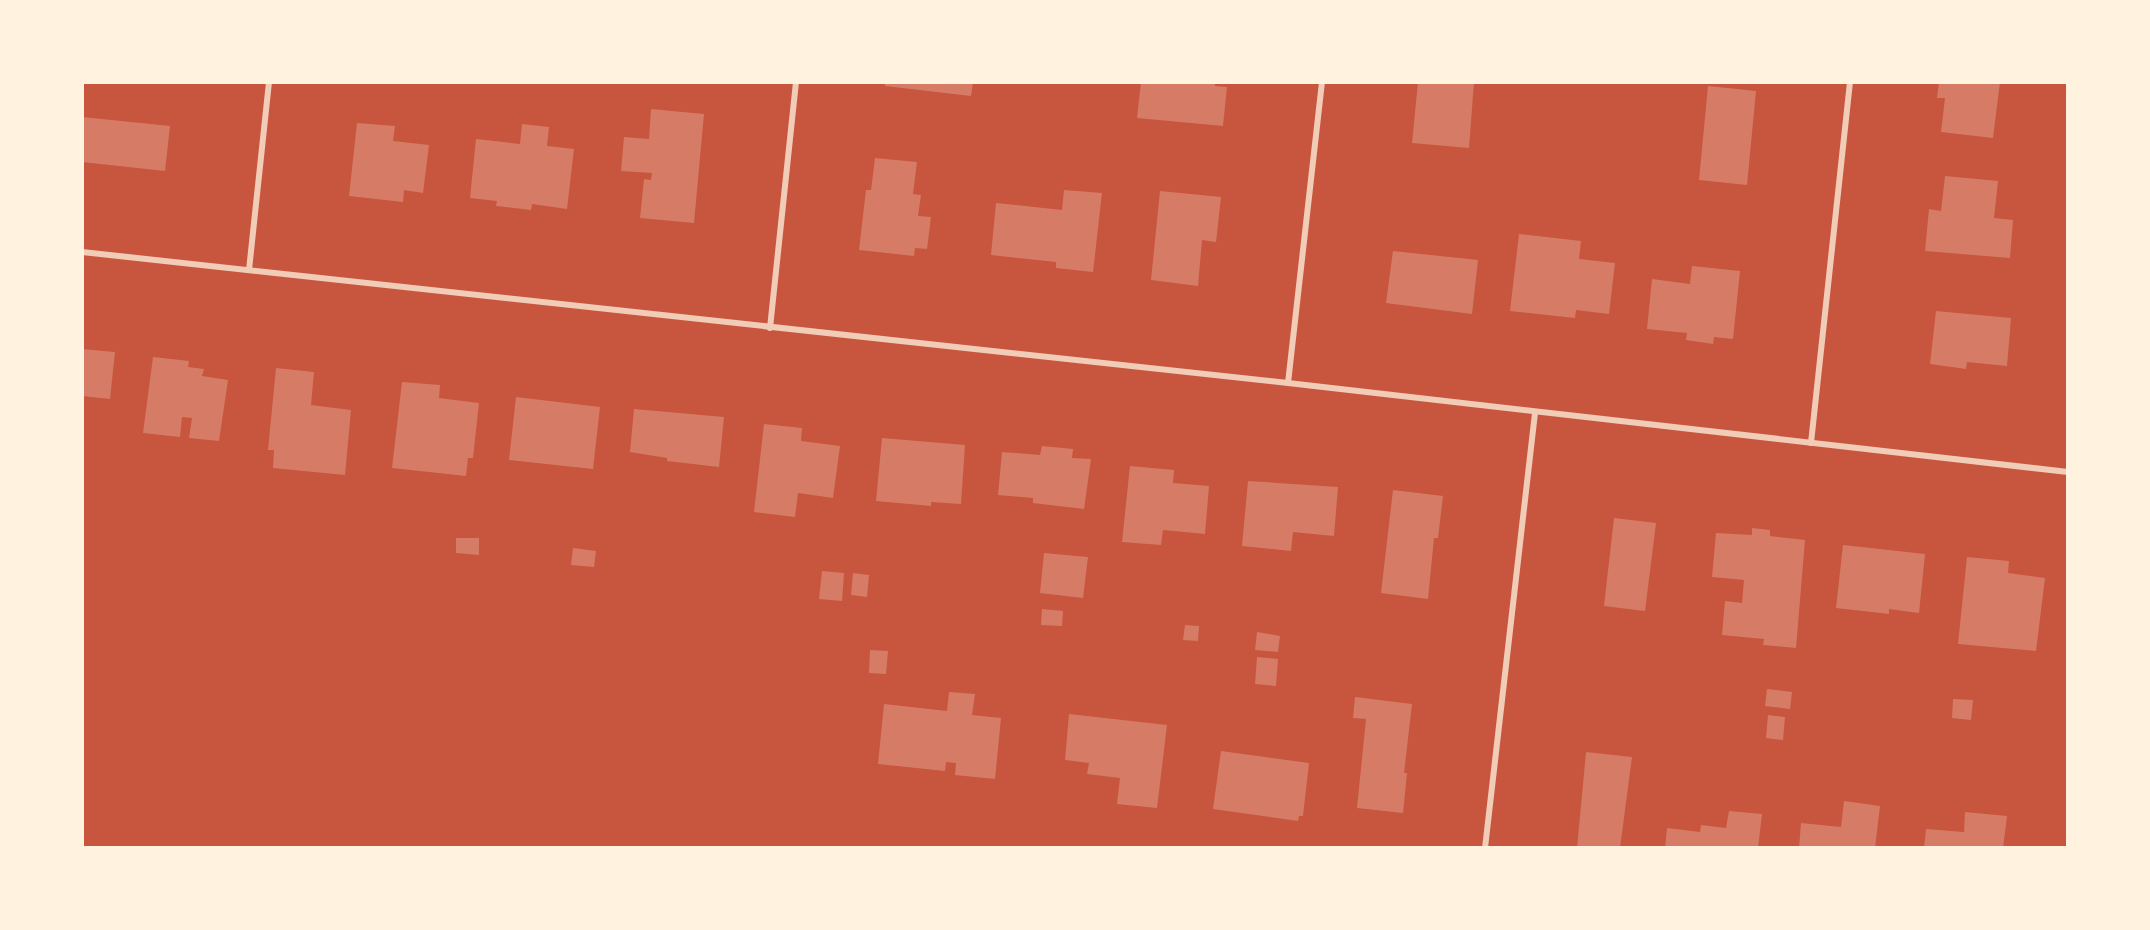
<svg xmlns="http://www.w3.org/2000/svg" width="2150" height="930" viewBox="0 0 2150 930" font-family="'PT Sans',sans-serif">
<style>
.building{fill:#d67c66}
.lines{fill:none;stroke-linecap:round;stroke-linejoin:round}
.minor{stroke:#f1ccb7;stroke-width:6}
</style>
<rect width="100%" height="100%" fill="#c8553d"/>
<!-- building -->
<g class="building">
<polygon points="885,82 973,82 971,96 885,86"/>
<polygon points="1141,82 1215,82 1215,86 1227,87 1223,126 1137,118"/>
<polygon points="1418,82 1474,82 1469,148 1412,143"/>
<polygon points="1939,82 2000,82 1993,138 1941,132 1945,98 1937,98"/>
<polygon points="1708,86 1756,91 1747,185 1699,180"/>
<polygon points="651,109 704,114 694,223 640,218 644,179 651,180 652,173 621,171 624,137 649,139"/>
<polygon points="82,117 170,126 165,171 82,162"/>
<polygon points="357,123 395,126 393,141 429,145 423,193 404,190 403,202 349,196"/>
<polygon points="522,124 549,127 547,146 574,149 567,209 532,204 531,210 496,206 497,201 470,198 476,139 520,144"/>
<polygon points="875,158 917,162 913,194 921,195 918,216 931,217 927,249 915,248 914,256 859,250 866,190 871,190"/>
<polygon points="1945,176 1998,181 1994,218 2013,220 2010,258 1925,251 1929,209 1941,211"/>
<polygon points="1064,190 1102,193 1093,272 1056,268 1056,262 991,255 996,203 1062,210"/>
<polygon points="1160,191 1221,197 1216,242 1202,240 1198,286 1151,280"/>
<polygon points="1519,234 1581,241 1579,259 1615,263 1609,314 1576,310 1575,318 1510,311"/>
<polygon points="1393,251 1478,260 1472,314 1386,303"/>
<polygon points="1692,266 1740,271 1733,339 1714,337 1713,344 1686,340 1687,333 1647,329 1652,279 1690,284"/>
<polygon points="1936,311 2011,318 2007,366 1967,362 1966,369 1930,364"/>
<polygon points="82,349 115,352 110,399 82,396"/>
<polygon points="153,357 189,361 188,367 204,369 202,376 228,380 219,441 189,438 192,418 182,417 180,437 143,433"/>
<polygon points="276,368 314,372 311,405 351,410 345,475 273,468 274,450 268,450"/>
<polygon points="402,382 440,385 439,398 479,403 473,458 468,458 466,476 392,468"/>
<polygon points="516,397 600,407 593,469 509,460"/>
<polygon points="634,409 724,417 719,467 667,461 667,458 630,452"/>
<polygon points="764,424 802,428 801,441 840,446 833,498 798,493 795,517 754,512"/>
<polygon points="882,438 965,445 961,504 931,502 931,506 876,501"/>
<polygon points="1042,446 1073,449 1072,458 1091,459 1084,509 1033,503 1033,498 998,495 1002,452 1040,455"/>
<polygon points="1130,466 1174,470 1173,483 1209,486 1205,534 1163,530 1161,545 1122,542"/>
<polygon points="1248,481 1338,487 1334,536 1293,532 1291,551 1242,546"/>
<polygon points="1393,490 1443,496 1438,538 1434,538 1428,599 1381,593"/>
<polygon points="1614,518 1656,523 1645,611 1604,606"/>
<polygon points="1752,528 1770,530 1770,536 1805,540 1796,648 1763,645 1764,639 1722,635 1725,601 1742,603 1744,580 1712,577 1716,533 1752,535"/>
<polygon points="456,538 479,538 479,555 456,553"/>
<polygon points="1843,545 1925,554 1919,613 1889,609 1889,614 1836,608"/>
<polygon points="573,548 596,551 594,567 571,565"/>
<polygon points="1044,553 1088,557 1083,598 1040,593"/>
<polygon points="1967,557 2009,561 2008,573 2045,578 2036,651 1958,644"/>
<polygon points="822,571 844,573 842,601 819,599"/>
<polygon points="853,573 869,575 867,597 851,595"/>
<polygon points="1042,609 1063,611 1062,626 1041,625"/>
<polygon points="1185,625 1199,626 1198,641 1183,640"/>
<polygon points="1257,632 1280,636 1278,652 1255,650"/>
<polygon points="870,650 888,651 886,674 869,673"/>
<polygon points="1257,657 1278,659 1276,686 1255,684"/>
<polygon points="1767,689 1792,692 1790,709 1765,706"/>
<polygon points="949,692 975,694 972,715 1001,718 995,779 955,775 956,763 946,762 945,771 878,764 884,704 947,711"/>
<polygon points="1355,697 1412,704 1404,773 1407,773 1403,813 1357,808 1366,719 1353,718"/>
<polygon points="1953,699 1973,700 1971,720 1952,718"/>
<polygon points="1069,714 1167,725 1157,808 1117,804 1120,778 1087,774 1089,763 1065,760"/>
<polygon points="1768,715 1785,717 1783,740 1766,738"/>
<polygon points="1221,751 1309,763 1303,816 1299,816 1298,821 1213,809"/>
<polygon points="1586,752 1632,757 1620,848 1577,848"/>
<polygon points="1844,801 1880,806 1875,848 1799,848 1801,823 1841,827"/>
<polygon points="1729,811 1762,814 1758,848 1665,848 1667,828 1700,832 1701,825 1726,828"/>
<polygon points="1965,812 2007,816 2003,848 1924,848 1926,829 1964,832"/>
</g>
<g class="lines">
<!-- minor -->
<g class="minor">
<polyline points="82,252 1288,383 2068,472"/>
<polyline points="249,270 269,82"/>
<polyline points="770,328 796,82"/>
<polyline points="1288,383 1322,82"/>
<polyline points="1811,443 1850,82"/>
<polyline points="1485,848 1535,413"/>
</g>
</g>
<!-- border -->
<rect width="2150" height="930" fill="none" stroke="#fff3e0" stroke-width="168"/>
</svg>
